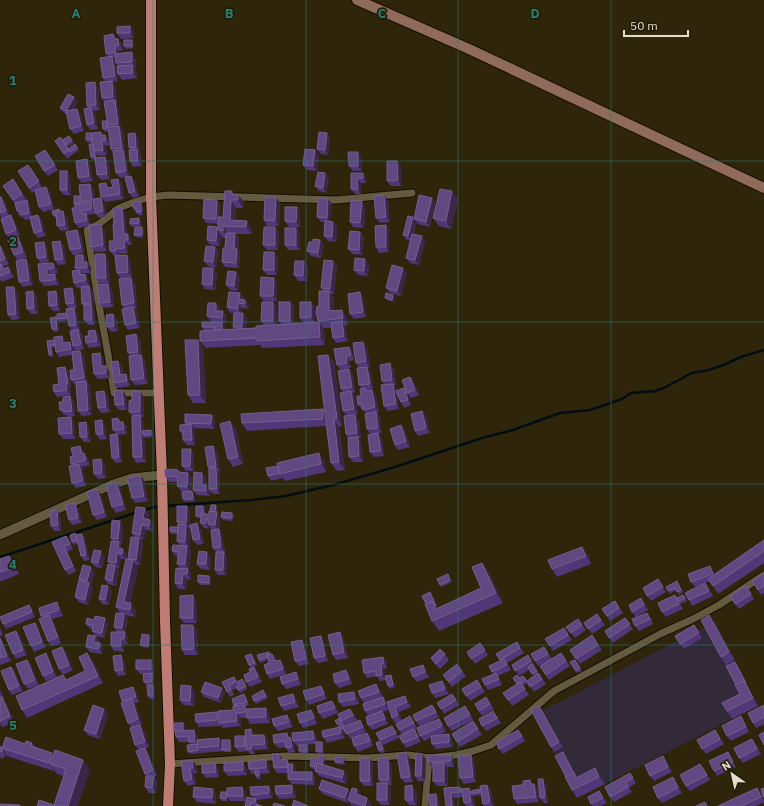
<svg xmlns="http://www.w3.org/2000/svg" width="764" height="806" viewBox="0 0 764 806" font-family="'IBM Plex Sans',sans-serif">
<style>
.commercial{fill:#322939}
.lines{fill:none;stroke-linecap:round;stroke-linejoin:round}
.stream{stroke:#020e13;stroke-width:2.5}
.minor-casing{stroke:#160e00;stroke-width:9}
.tertiary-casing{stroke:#160e00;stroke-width:11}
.secondary-casing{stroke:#160e00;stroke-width:12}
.primary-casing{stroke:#160e00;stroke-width:12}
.minor{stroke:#635a3f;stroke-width:7}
.tertiary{stroke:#635a3f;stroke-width:9}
.secondary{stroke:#906b5a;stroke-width:10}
.primary{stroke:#be7d74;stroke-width:10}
.wall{fill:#513678}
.shaded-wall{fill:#3c2748}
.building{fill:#614881;stroke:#755f8d}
.grid{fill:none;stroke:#248078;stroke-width:1;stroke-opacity:0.55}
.grid-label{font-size:13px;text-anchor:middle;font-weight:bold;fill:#248078;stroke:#241c03;stroke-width:3.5;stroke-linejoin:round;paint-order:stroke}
</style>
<rect width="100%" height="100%" fill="#2e250b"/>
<!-- commercial -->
<polygon class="commercial" points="715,623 758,706 577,798 554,752 534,715 698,630"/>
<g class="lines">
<!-- stream -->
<g class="stream">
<polyline points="165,506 251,500 286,496 337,484 398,466 482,438 513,430 560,413 590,410 622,399 631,393 655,391 664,388 692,373 709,370 726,364 741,357 764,350"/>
<polyline points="143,510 160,506"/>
<polyline points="0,557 138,512"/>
</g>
<!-- minor casing -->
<g class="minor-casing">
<g id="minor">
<polyline points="159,393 114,393 108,354 98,300 87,230 99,224 119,208 137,201 151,197 168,195 336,200 412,193"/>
<polyline points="170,764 285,756 368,758 408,755 429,758 456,755 473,751 491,745 554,691 660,634 693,619 719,605 764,575"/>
<polyline points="425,806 429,758"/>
</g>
</g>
<!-- tertiary casing -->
<g class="tertiary-casing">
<polyline id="tertiary" points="0,535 111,485 132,478 162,475"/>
</g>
<!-- secondary casing -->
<g class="secondary-casing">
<polyline id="secondary" points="357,0 469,49 764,188"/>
</g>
<!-- primary casing -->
<g class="primary-casing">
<polyline id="primary" points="151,0 151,197 162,475 165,620 170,764 168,806"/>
</g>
<!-- minor -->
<use href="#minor" class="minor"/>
<!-- tertiary -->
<use href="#tertiary" class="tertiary"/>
<!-- secondary -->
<use href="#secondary" class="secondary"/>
<!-- primary -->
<use href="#primary" class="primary"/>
</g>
<!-- wall -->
<g class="wall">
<polygon points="130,26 134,32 134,38 121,39 117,33"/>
<polygon points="113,34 117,39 122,44 123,50 119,51 119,53 132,52 135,57 136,67 134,67 136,70 137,78 122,80 118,74 118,66 116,63 115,58 113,58 115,61 118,81 112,82 115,86 117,102 116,102 118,106 121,129 123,131 125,153 126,155 129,176 135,181 139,196 133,198 129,193 128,176 120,178 116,173 113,152 111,149 109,131 105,132 103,129 107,121 105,102 102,98 106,82 103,78 108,56 106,54"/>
<polygon points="132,40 134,42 134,48 126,49 124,46"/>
<polygon points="98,87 100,110 94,111 95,112 98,129 90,130 87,125 89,108 87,106"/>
<polygon points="74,97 77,102 73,110 77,109 80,114 84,131 74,134 70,129 67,114 64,113 60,108"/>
<polygon points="135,133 138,138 140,152 139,152 141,154 142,166 133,167 130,161 131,150 129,148"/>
<polygon points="327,133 330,138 328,155 321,154 317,149"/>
<polygon points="103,135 105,135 109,140 110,145 106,146 107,155 97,156 96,154 96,158 109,162 110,179 101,180 97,175 96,160 93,160 91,157 92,142 88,143 86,140"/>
<polygon points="69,136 74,143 67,147 62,140"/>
<polygon points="55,141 69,150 75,144 79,150 72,155 67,159"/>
<polygon points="45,150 58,170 48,176 44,171"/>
<polygon points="315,150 319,155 317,171 307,170 303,165"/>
<polygon points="361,157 362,171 353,171 349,166"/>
<polygon points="397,161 401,166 401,186 391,186 387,181"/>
<polygon points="90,164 93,181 82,183 78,178"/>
<polygon points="32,170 42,187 39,189 46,187 50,192 54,209 43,212 39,207 35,191 32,193 29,188"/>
<polygon points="67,171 70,176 71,195 64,195 60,190"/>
<polygon points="325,173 329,178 326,193 319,191 315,186"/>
<polygon points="351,173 363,173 366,178 366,183 361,183 361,194 355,194 351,189"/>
<polygon points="13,179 26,199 22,201 27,200 30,206 32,217 42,220 46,236 38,238 34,233 30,219 25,220 22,216 20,217 17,211 15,204 3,186"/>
<polygon points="118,179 122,184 124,199 105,202 101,197 110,188 113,187"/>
<polygon points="94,189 95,198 104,203 106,216 99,218 95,213 94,206 93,206 94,207 95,214 87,215 89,218 91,225 104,229 107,251 95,252 91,247 89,226 79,228 75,223 75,205 74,204 81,198"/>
<polygon points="452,191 458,199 451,229 439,226 433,218"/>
<polygon points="234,194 244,202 243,208 236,208 236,220 252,229 252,234 235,234 239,238 238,250 240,254 239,268 225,267 222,262 225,248 225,238 223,238 221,235 220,246 210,245 207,240 218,227 218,224 206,223 203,218 220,205 219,217 223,217"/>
<polygon points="384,195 388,201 390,222 380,223 376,218"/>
<polygon points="1,197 5,202 9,216 14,220 20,235 10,239 6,234 2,219 0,216"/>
<polygon points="432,198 435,203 430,227 418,224 417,222 414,234 422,236 425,241 419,265 410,263 406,258 411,241 407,240 403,235 413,217 414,219"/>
<polygon points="328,199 332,204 330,221 333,222 337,227 336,242 328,241 324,236 325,222 321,222 317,217"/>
<polygon points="141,201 142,203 143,215 138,215 136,212 136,211 135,211 133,208"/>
<polygon points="280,203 279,226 267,226 264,220"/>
<polygon points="365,206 364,228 353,227 350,222"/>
<polygon points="297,207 300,213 300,227 289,227 285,221"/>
<polygon points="59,209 61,212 67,216 69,230 61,231 57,226 56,218 55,218 53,215"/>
<polygon points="125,213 127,234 131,239 132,245 128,245 128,253 120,254 120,256 127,255 130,260 132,277 121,279 117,273 115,256 114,256 110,251 114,241 114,224"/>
<polygon points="141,221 141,226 132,227 130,224"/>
<polygon points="386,225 389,230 389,252 379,253 376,247"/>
<polygon points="142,227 144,230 143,238 136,237 134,235"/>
<polygon points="275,227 279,232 278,250 267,250 263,245"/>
<polygon points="77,230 81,235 84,253 73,255 70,250"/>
<polygon points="300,233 300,250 288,250 285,245"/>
<polygon points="18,237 21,242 27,257 18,261 14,255"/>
<polygon points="364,237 362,255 352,254 348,249"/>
<polygon points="320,240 324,245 321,258 311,256 307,251 313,242"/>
<polygon points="60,241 64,246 66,264 58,265 55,260"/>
<polygon points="0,245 2,248 9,264 3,267 4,268 11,272 14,277 2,282 0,279"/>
<polygon points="47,247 49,262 41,263 37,258"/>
<polygon points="215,247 219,252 216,268 208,266 204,261"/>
<polygon points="83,255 87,260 86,262 91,267 91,273 81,273 88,279 89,286 77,288 74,283 77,270 75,268"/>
<polygon points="278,257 277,275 267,275 263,270"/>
<polygon points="26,259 29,264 33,285 23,287 19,282"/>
<polygon points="108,259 110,283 100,284 96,278"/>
<polygon points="333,261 337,266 334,294 331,294 334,299 334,310 347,317 348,326 345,326 348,341 336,343 333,338 331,328 323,328 324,330 325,345 262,348 260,345 206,348 200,341 204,331 202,327 211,322 207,316 220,308 220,311 223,311 226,316 226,323 222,322 225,327 226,330 235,329 233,327 234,313 230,313 227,307 240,293 244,299 243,300 245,300 249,305 248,309 242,308 241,313 247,318 246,328 256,328 264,326 261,321 273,302 277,307 276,325 282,324 279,321 290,302 294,307 294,324 319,322 318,321 319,307 323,291 321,288"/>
<polygon points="53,263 57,268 58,273 50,274 58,279 59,285 44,286 40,281 38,264"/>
<polygon points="369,265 368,276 358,275 354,270"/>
<polygon points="308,266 307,281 298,281 294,275"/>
<polygon points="213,268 217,274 215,290 205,289 202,284"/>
<polygon points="407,273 401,296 390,293 386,288"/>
<polygon points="240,277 238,291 230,290 226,285"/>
<polygon points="131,278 135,283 137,308 134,309 137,312 140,328 128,330 125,325 125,309 122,305"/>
<polygon points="277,283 277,301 264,301 260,296"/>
<polygon points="108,284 112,289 114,307 103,308 99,303"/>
<polygon points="14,287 17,292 20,319 12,320 8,315"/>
<polygon points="72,288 75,294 77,308 74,309 77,313 80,330 79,330 82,335 84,349 76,351 74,348 75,351 80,351 84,356 87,383 90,386 92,415 82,416 78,411 77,385 75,385 71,380 74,370 72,355 59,357 56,352 55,347 52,348 53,357 51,357 49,355 47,341 66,341 66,343 73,345 72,331 69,326 68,320 59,322 58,320 59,331 54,332 52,329 56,317 57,319 67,315 69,309 66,304"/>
<polygon points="33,291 37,297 38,314 31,314 27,309"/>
<polygon points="56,291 59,296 60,311 53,311 49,306"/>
<polygon points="93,291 94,308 95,309 95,325 88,325 84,320 84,306 82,304"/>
<polygon points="393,295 395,298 394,302 387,300 385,298"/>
<polygon points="363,297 366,317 354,319 350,314"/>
<polygon points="311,302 315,307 315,323 304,323 300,318"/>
<polygon points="113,314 117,319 118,331 111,332 107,327"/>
<polygon points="136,334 140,340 142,356 145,360 148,384 135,385 131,380 130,356 128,353"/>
<polygon points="99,335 101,346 89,348 86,343 89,336"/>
<polygon points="198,340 203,347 206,403 193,403 188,395"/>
<polygon points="349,347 353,352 354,360 349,361 351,368 340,370 337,365"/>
<polygon points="367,347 370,367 367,367 371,372 373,389 366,390 376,395 379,412 377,413 380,417 382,433 378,433 382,438 384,456 374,457 370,452 370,434 367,429 366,413 363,410 362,410 358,405 361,396 362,389 359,385 359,368 356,363"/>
<polygon points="328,355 334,362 342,426 339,427 345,470 337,471 331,463 327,426 247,431 242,423 323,409 325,412"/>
<polygon points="103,359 104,366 106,366 109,371 110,378 98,379 94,374"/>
<polygon points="122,366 123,374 126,374 129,379 130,386 117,388 114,383"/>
<polygon points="394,369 396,385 394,385 397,391 407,393 411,405 404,408 401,402 397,393 399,409 388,411 384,406 385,385 382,381"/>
<polygon points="69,372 71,388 70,388 71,395 57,397 54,392"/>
<polygon points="353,374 355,392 353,393 355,396 358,414 347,416 343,411 343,392 341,389"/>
<polygon points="410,377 414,382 419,395 411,398 407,393"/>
<polygon points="140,391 143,396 144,417 141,417 143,420 144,431 153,433 153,437 144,438 146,462 136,463 133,457 132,416 129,412 132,400"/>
<polygon points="126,395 127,410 119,410 115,405"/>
<polygon points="70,396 74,401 75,416 68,417 67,415 64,415 60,410 63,402"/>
<polygon points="108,396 110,412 101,413 98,408"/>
<polygon points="422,411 426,416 430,433 418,436 415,431"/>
<polygon points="212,415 215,420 215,429 194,428 195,429 195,445 187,445 183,440 183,436 180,431 186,424 185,423"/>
<polygon points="118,418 121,422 123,422 127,427 127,434 117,435 120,439 122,462 116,463 112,458 116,434 113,430"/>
<polygon points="359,420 361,438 358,438 361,442 363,462 353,462 349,457 348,438 346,434"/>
<polygon points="74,422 75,439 63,439 59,434"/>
<polygon points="401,425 405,430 410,447 398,450 395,445"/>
<polygon points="105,426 107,439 100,440 96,434"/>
<polygon points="89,427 91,442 84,442 80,437"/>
<polygon points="236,429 243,464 233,467 228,459"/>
<polygon points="213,446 217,451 220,471 218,471 220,473 220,494 213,494 210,491 210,496 197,495 193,490 202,473 206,478 206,485 209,489 209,468 208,467"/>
<polygon points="191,449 194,454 194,471 186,471 182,466"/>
<polygon points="83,451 84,453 88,458 90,465 82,467 83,469 86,486 76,488 72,483 72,465 71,464 73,456"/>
<polygon points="324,461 326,472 285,481 283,478 271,481 268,476 278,466"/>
<polygon points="105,464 106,478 98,479 94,474"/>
<polygon points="178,470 179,472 188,473 192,478 191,492 192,491 194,494 195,501 185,502 183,499 187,492 181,491 177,486 178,482 169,482 165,476"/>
<polygon points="144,480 148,501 135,503 132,498"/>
<polygon points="120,487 126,510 116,513 112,507"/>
<polygon points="101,494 107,517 97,520 93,515"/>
<polygon points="187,506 190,512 190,528 188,528 190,530 189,547 187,547 191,551 189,570 188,569 191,574 191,580 187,579 186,589 178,589 175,583 180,568 177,564 178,557 176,557 172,551 180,546 177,541 177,534 171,534 170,531 178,527 178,524 177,522"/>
<polygon points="78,508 82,523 72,525 69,520"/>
<polygon points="205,508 205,514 208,515 218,508 217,513 220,517 219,529 222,534 225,552 223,552 227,557 226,575 218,575 215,570 216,552 213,548 215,530 211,529 209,526 209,529 204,528 200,523 201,518 197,518 196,516"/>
<polygon points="57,510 60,515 61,531 54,531 51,526"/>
<polygon points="149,513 148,519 150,520 154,525 153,531 146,530 144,540 140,539 143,544 140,565 136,565 138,568 130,603 136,611 135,617 125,615 128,619 125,633 128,638 128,644 124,644 124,652 114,651 111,646 120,632 117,632 114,627 120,613 116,607 128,559 135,538 132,533"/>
<polygon points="234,515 233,521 223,520 221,517"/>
<polygon points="120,521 123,526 122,544 120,544 122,548 122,549 127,554 126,559 121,559 119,568 117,568 119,571 116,586 108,584 105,579 110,564 108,562 113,542 111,538"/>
<polygon points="201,528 204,544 197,545 193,540"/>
<polygon points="75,533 76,535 82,534 85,539 90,560 84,561 81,556 78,543 74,545 72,542"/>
<polygon points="66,536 70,541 73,549 67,552 76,571 69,575 65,570 52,542"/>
<polygon points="764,540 764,563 718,594 710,581 695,587 691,582 713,571 714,574"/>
<polygon points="588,555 591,564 557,577 552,569"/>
<polygon points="105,556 102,568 95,567 91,562"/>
<polygon points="211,557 210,570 201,569 197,564"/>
<polygon points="0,559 15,563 19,574 0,582"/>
<polygon points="482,563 489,573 503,603 439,631 432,621 426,604 430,592 438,608 481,588"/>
<polygon points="95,572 91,586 93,588 88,605 79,602 75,597 80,581 79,579"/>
<polygon points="764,573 764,593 761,595 752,581"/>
<polygon points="209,576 211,579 210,585 200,585 198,582"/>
<polygon points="449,577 452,582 441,587 440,585"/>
<polygon points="658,579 666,592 651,601 647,596"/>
<polygon points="677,581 683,592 679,595 676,590 670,594 668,591"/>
<polygon points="705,583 709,588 713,596 692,606 689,600"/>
<polygon points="746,586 754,599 739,609 735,604"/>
<polygon points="112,591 109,605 102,604 99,599"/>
<polygon points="675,595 677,598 685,597 687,601 680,604 683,609 666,617 662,612 666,599"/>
<polygon points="641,598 645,604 648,610 636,617 632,612"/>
<polygon points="196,600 197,623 184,623 180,618"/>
<polygon points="615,601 623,613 610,621 602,609"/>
<polygon points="29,605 32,610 35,617 6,629 3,624"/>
<polygon points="60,607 63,616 52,619 61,643 51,646 48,641 41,616"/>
<polygon points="597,614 605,625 592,634 584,623"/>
<polygon points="625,618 633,629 613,643 605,631"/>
<polygon points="651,618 653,624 639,631 635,626"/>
<polygon points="578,619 586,630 575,638 566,627"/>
<polygon points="35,623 38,628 46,647 34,652 31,646"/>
<polygon points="108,623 105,638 96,636 99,641 99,643 100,643 103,648 102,654 90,652 86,647 95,636 92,631 92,629 90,629 86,624"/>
<polygon points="715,623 735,660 726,665 721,657"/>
<polygon points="694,625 702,638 684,649 680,644"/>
<polygon points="0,627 3,635 0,636"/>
<polygon points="564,628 572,640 553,651 550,646"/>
<polygon points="197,630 198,655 185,655 182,650"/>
<polygon points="16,631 20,636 27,655 16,659 13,654"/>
<polygon points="592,635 602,650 580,664 570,650"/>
<polygon points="151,637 149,648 142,647 140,645"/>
<polygon points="343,637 348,658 336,660 333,655"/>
<polygon points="0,638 3,642 11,661 0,665"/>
<polygon points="302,640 305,645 309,664 299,666 295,661"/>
<polygon points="324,641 328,661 318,663 314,658"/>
<polygon points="517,642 524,653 507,663 511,670 498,676 502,685 488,690 485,685 494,674 492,672 500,660 496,654"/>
<polygon points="480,643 488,655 475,664 467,652"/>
<polygon points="544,647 552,659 538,666 535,661"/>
<polygon points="66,652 73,670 63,675 59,669"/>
<polygon points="46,653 49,659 57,677 46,681 43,676"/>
<polygon points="561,653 570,666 549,680 540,666"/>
<polygon points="251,654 253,656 257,665 251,668 249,665"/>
<polygon points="271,654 272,654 276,661 284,665 286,674 270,679 267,674 269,663 268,660 260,663 259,660"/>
<polygon points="445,654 449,660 440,669 435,664 431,658"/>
<polygon points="121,655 124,660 126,675 118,676 115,671"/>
<polygon points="528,655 535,666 534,667 546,684 534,692 528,683 523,686 529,695 512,706 503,693 517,684 519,678 523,676 527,681 534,676 529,670 519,676 512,665"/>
<polygon points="27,660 31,665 39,685 28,689 24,684"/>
<polygon points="151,660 154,665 154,674 153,674 154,676 154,684 146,685 144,682 143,674 140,674 136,669"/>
<polygon points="362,660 387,662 387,668 384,669 385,676 392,677 395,687 390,689 388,686 386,680 380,681 377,676 367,678 364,673"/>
<polygon points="575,660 582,671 577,673 570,662"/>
<polygon points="93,661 103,683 27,718 22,710 67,680 85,671"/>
<polygon points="735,662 738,667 758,706 732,719 727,711 740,694"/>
<polygon points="423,665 426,670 429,677 417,682 413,677"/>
<polygon points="11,667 15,672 23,691 12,695 9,690"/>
<polygon points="462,671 466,676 452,687 443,675"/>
<polygon points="258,672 262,682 250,687 246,682"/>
<polygon points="350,675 352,684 339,688 335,683"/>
<polygon points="234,677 238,682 242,679 247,689 240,693 237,688 232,690 234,695 230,697 227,692 222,682"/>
<polygon points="299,677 301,685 286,689 282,684"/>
<polygon points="477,680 485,692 470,701 466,696"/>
<polygon points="442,681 446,686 449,694 435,698 432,693"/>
<polygon points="321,686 324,691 327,699 309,705 306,700"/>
<polygon points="154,687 155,699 150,699 148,696"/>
<polygon points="0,689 4,698 3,699 6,703 14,722 2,727 0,723"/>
<polygon points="380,690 383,697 368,702 383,697 387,702 389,710 382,712 386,716 388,724 372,730 368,725 368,716 365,711 364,703 361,698"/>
<polygon points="136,692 139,702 135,703 142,724 132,728 128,723 122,701"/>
<polygon points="195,692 194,706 183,705 180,700"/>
<polygon points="201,692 225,693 221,703 204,697"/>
<polygon points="265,693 268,698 256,704 254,701"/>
<polygon points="293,694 296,699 299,707 284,711 281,706"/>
<polygon points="246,697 249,705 245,706 248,709 269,713 270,723 250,724 247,718 240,718 241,726 223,728 221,725 221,726 199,727 196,722 233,710 234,706 234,705"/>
<polygon points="358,697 359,704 343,707 339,702"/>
<polygon points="486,697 494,709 482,716 479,711"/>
<polygon points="456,700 459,705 444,714 441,709"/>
<polygon points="408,701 411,707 399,712 402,721 395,723 392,718 387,702"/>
<polygon points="432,705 439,717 420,727 416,721"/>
<polygon points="764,705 764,724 756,728 753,723"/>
<polygon points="336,706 338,713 323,719 319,713"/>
<polygon points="104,709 108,714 100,739 88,735 84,730"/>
<polygon points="311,710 315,715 317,724 303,728 300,723"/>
<polygon points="469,711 473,720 452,731 448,726"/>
<polygon points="542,711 563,747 554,752 551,747"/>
<polygon points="354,714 357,720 345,726 341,721"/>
<polygon points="410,716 414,722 417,728 439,719 443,724 446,732 436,736 449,734 452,740 453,747 436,749 432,744 431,738 424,741 420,736 417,728 415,730 418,735 421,742 406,748 403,743 402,735 399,730"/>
<polygon points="497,716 501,723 486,731 482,726"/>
<polygon points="291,720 293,727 278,731 274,726"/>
<polygon points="473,721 482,735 460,747 457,742"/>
<polygon points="744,722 749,732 731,741 727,736"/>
<polygon points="183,723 185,726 184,731 194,730 197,735 198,739 219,738 222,743 231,743 232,752 224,752 223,750 223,751 201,753 199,751 200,753 190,754 188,752 191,745 189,742 179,742 176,737 176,733 174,731"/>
<polygon points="363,725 366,732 350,739 345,730 343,732 345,738 327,743 323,737 344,726"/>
<polygon points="251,729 255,735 264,735 268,740 268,749 255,750 255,754 250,754 248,751 239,752 235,747 245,736 246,737"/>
<polygon points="144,730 149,747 145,748 148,753 157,775 154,777 157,781 156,793 149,793 145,787 146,776 145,774 139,750 135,745"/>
<polygon points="715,730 724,744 706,754 702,749"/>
<polygon points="396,731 399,738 383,745 380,740"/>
<polygon points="367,733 371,738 373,746 358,752 354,746"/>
<polygon points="522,735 525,741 503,754 499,749"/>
<polygon points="317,736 317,742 322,742 324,744 324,753 318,754 316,751 316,744 304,745 309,748 309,754 301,753 299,751 299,746 297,746 293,741"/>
<polygon points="290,737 294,742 295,752 289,753 286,747 278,748 274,743"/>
<polygon points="380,741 382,744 385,752 381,753 379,751"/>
<polygon points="32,743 35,747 90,770 54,805 64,776 57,774 54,770 54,771 7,756 2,748"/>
<polygon points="756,744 761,754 743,763 739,758"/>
<polygon points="0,746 6,756 1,759 0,757"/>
<polygon points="563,752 567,757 577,777 601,776 605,784 577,798 572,790 566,777"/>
<polygon points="728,752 731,757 736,767 717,776 714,771"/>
<polygon points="279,754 282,760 291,764 296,769 296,772 312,772 315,777 315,785 292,784 288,779 288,773 277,773 274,768"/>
<polygon points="422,754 426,759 425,781 418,781 415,776"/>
<polygon points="451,755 454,760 454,767 447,767 448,768 448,786 437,786 433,781 433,767 432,767 428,762"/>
<polygon points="471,755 474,760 476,782 464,784 460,778"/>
<polygon points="343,757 345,760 345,765 337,764 335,762"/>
<polygon points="409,757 413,782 405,783 401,778"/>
<polygon points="316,758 318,761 325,759 324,765 348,776 346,784 319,776 315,771 316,769 312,769 310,766"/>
<polygon points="369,758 373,763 373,786 364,786 360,781"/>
<polygon points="666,761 672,772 654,781 650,776"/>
<polygon points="181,762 196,765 197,773 194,773 196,784 188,786 184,781"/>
<polygon points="391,763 392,785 388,785 391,788 390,805 381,805 377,800 381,783 379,780"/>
<polygon points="269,764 270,773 261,774 261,779 257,779 256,776 255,774 252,774 249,769"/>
<polygon points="246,767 247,775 228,776 224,771"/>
<polygon points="219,769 219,777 206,778 202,773"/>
<polygon points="704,769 710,780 690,791 686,786"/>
<polygon points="630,773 636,783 629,788 632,792 614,802 610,797"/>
<polygon points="673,777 677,783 682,793 662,803 658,798"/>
<polygon points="533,784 534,784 538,789 539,802 517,804 514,799"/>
<polygon points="546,784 548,803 544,803 540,798"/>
<polygon points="412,785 416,791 417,805 409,805 405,800"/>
<polygon points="487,785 491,790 494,806 484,806 483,804 481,795 473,796 475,806 466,806 464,803 463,797 454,798 455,806 446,806 444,788 460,787 462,789 469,788 471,791 479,789 481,791"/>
<polygon points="242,787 246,792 246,800 254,798 251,795 272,791 273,798 256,800 259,804 259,805 262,806 245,806 246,801 230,801 228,798 228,801 222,801 220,798 227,792"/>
<polygon points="757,788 760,793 764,800 764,802 756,806 718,806"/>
<polygon points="319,789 350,792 357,789 361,794 360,796 367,798 371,804 370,806 355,806 351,805 349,801 348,803 323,794"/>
<polygon points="295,790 296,798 279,799 276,794"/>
<polygon points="599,791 607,803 601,806 592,806 588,797"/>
<polygon points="216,794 216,804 197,802 193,797"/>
</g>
<!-- shaded-wall -->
<g class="shaded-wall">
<polygon points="130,26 134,32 134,38 130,33"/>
<polygon points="118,39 122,44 123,50 119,45"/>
<polygon points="132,40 134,42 134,48 132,46"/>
<polygon points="115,46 119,51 120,57 116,52"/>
<polygon points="132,52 135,57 136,67 132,62"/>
<polygon points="112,56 115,61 118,81 115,76"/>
<polygon points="132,65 136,70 137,78 133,73"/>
<polygon points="112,81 115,86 117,102 113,97"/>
<polygon points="95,82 98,87 100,110 96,105"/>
<polygon points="74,97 77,102 69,116 66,111"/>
<polygon points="115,100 118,106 121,129 123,131 125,153 122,148 119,126 118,124"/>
<polygon points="91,107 95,112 98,129 94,123"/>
<polygon points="77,109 80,114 84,131 81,126"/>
<polygon points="135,133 138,138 140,152 136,147"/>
<polygon points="327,133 330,138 328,155 325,150"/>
<polygon points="105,135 109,140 110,145 106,140"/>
<polygon points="102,141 106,146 107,155 103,150"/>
<polygon points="137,149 141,154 142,166 138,161"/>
<polygon points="123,150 126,155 129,176 126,171"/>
<polygon points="315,150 319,155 317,171 313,166"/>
<polygon points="358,152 361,157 362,171 358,166"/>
<polygon points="105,157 109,162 110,179 107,174"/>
<polygon points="87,159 90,164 93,181 89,176"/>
<polygon points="397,161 401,166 401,186 398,180"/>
<polygon points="67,171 70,176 71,195 67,190"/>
<polygon points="325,173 329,178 326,193 323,188"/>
<polygon points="363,173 366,178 366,183 363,178"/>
<polygon points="131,176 135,181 139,196 135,191"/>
<polygon points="357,178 361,183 361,194 358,189"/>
<polygon points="118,179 122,184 124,199 120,194"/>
<polygon points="106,183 110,188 107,188"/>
<polygon points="90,184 94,189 96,205 92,200"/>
<polygon points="46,187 50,192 54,209 51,204"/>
<polygon points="452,191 458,199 451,229 446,221"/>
<polygon points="238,195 244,202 243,208 238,200"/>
<polygon points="384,195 388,201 390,222 386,217"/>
<polygon points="80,196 81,199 81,206 80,204"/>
<polygon points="1,197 5,202 10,216 6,211"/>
<polygon points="276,197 280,203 279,226 275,221"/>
<polygon points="101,198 104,203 106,216 103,211"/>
<polygon points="432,198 435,203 430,227 426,222"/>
<polygon points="328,199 332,204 330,223 327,218"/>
<polygon points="27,200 30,206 33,218 29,213"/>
<polygon points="217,200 220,205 219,224 216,219"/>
<polygon points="231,200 236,208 236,226 230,220"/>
<polygon points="141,201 142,203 143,215 141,212"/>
<polygon points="362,201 365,206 364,228 360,223"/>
<polygon points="91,202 94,207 95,214 92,209"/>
<polygon points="297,207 300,213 300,227 296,222"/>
<polygon points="122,208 125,213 127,239 124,234"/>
<polygon points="63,211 67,216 69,230 65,225"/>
<polygon points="86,213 89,218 91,226 87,220"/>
<polygon points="11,215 14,220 20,235 16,230"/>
<polygon points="38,215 42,220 46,236 42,231"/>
<polygon points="413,217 417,222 412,241 408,236"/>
<polygon points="139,218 141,221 141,226 139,223"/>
<polygon points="247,221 252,229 252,234 246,227"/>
<polygon points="333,222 337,227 336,242 332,237"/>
<polygon points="101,224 104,229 107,251 103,245"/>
<polygon points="386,225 389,230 389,252 386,247"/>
<polygon points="223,226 228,233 228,238 223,231"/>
<polygon points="142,227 144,230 143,238 142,235"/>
<polygon points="217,227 218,230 221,235 220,246 216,241"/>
<polygon points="275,227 279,232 278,250 275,245"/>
<polygon points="296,228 300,233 300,250 296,245"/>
<polygon points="77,230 81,235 84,253 81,248"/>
<polygon points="360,232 364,237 362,255 359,250"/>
<polygon points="235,233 239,238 238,250 240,254 239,268 236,263 234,249"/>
<polygon points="128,234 131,239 132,245 128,240"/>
<polygon points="422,236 425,241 419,265 415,260"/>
<polygon points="18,237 21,242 27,257 23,252"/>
<polygon points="124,240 128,245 128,253 125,248"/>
<polygon points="320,240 324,245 321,258 318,253"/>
<polygon points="60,241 64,246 66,264 63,259"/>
<polygon points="44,242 47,247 49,262 46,257"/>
<polygon points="0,245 2,248 9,264 5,259 0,246"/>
<polygon points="215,247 219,252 216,268 213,262"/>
<polygon points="116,249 120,254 120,256 116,251"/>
<polygon points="274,252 278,257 277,275 274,270"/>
<polygon points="105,254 108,259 110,283 106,278"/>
<polygon points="83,255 87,260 86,267 83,262"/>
<polygon points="127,255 130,260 132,277 128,272"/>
<polygon points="26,259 29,264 33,285 29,280"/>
<polygon points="365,259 369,265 368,276 364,271"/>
<polygon points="304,261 308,266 307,281 303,276"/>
<polygon points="333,261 337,266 334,294 330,289"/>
<polygon points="87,262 91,267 91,273 87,268"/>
<polygon points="53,263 57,268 58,273 54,268"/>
<polygon points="8,267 14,277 10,272"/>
<polygon points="213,268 217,274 215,290 212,285"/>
<polygon points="403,268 407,273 401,296 397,291"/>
<polygon points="47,269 50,274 47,275"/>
<polygon points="236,272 240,277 238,291 234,286"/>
<polygon points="55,274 58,279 59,285 55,280"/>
<polygon points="85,274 88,279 89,286 86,280"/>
<polygon points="131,278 135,283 137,308 134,303"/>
<polygon points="274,278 277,283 277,301 273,296"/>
<polygon points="108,284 112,289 114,307 110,302"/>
<polygon points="89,286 93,291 94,308 91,303"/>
<polygon points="14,287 17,292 20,319 16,314"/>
<polygon points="72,288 75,294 77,308 74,303"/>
<polygon points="33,291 37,297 38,314 34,308"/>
<polygon points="56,291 59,296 60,311 57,305"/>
<polygon points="329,291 334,299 334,318 329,311"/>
<polygon points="360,292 363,297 366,317 363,312"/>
<polygon points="240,293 244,299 243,305 239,299"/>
<polygon points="393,295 395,298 394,302 392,300"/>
<polygon points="245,300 249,305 248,309 245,304"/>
<polygon points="273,302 277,307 276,327 273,321"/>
<polygon points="290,302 294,307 294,326 290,321"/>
<polygon points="311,302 315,307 315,323 311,317"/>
<polygon points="216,303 220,308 219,316 216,311"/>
<polygon points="238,303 242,308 241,314 238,309"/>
<polygon points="91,304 95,309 95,325 92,320"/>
<polygon points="133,307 137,312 140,328 136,323"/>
<polygon points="74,308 77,313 80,330 76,325"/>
<polygon points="342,310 347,317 348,326 343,318"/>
<polygon points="223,311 226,316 226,323 222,318"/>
<polygon points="243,313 247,318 246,332 242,327"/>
<polygon points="113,314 117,319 118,331 114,326"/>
<polygon points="56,317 58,319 59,331 57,329"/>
<polygon points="342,321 346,327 348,341 344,336"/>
<polygon points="222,322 225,327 226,338 222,332"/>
<polygon points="319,322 324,330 325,345 320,337"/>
<polygon points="78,330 82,335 84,349 81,344"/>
<polygon points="95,330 99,335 101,346 97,341"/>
<polygon points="136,334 140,340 142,356 145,360 148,384 144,378 141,356 138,352"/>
<polygon points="62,336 66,341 67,348 63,343"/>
<polygon points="198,340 203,347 206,403 200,395"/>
<polygon points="70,342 74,347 75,354 71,349"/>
<polygon points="363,342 367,347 370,367 366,361"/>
<polygon points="50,345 52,348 53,357 52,354"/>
<polygon points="349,347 353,352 354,360 351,355"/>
<polygon points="80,351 84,356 87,383 90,386 92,415 88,410 86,382 84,378"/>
<polygon points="100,353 103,359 105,372 101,366"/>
<polygon points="328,355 334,362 342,426 337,418"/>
<polygon points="346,356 349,361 351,368 347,363"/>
<polygon points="118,361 122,366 124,380 120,375"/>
<polygon points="390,363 394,369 396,385 392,380"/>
<polygon points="106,366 109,371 110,378 106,373"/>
<polygon points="65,367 69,372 71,388 68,383"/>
<polygon points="367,367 371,372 373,389 370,384"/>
<polygon points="349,369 353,374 355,392 352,387"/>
<polygon points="126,374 129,379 130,386 127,381"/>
<polygon points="410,377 414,382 419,395 415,390"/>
<polygon points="66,383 70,388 71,395 67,390"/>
<polygon points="393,384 396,389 399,409 396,404"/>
<polygon points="404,388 407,393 411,405 408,400"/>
<polygon points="122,390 126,395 127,410 124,404"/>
<polygon points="372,390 376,395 379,412 375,407"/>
<polygon points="104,391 108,396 110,412 106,407"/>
<polygon points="140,391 143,396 144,417 140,412"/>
<polygon points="351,391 355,396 358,414 354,409"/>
<polygon points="70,396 74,401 75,416 72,411"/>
<polygon points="323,409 328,417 329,426 323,419"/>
<polygon points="422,411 426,416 430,433 426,428"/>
<polygon points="376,412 380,417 382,433 378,428"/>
<polygon points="140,415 143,420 144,435 143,435 144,438 146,462 142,457"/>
<polygon points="212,415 215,420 215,429 211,424"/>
<polygon points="355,415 359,420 361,438 357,433"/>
<polygon points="71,417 74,422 75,439 72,433"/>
<polygon points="334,419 339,427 345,470 339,462"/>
<polygon points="102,420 105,426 107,439 103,434"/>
<polygon points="230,421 236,429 243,464 238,457"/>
<polygon points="86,422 89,427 91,442 87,437"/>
<polygon points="123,422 127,427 127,434 124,429"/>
<polygon points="191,424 195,429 195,445 192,440"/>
<polygon points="401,425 405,430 410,447 406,441"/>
<polygon points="151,430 153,433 153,437 151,435"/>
<polygon points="378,433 382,438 384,456 381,451"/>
<polygon points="117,434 120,439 122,462 119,457"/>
<polygon points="358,437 361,442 363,462 359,456"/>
<polygon points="80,446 83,451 85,459 82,454"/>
<polygon points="213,446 217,451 220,471 216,466"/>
<polygon points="191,449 194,454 194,471 190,466"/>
<polygon points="84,453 88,458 90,465 86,460"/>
<polygon points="319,453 324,461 326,472 321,464"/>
<polygon points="101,459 105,464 106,478 102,473"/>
<polygon points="79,464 83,469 86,486 83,481"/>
<polygon points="216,468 220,473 220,494 217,489"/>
<polygon points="188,473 192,478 191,492 187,487"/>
<polygon points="202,473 206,478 205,490 202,485"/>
<polygon points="140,475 144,480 148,501 144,496"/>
<polygon points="116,482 120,487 126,510 123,504"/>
<polygon points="206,485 210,491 210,496 206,491"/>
<polygon points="97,489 101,494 107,517 104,512"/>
<polygon points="192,491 194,494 195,501 193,499"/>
<polygon points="75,503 78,508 82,523 78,518"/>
<polygon points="216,505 218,508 217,513 220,517 218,530 215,525"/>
<polygon points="187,506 190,512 190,528 186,523"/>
<polygon points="203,506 205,508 205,518 204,516"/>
<polygon points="145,508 149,513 147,523 143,518"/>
<polygon points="57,510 60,515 61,531 58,525"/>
<polygon points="232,513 234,515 233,521 232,518"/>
<polygon points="206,519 210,524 208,524 209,526 209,529 206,523"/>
<polygon points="150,520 154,525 153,531 149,526"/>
<polygon points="120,521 123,526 122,544 118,539"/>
<polygon points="197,523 201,528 204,544 200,539"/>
<polygon points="142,525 146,530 144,540 140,535"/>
<polygon points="186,525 190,530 189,547 185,542"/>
<polygon points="219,529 222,534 225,552 221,547"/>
<polygon points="82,534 85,539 90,560 86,555"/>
<polygon points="66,536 70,541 73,549 70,544"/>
<polygon points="139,538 143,544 140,565 136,560"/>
<polygon points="119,542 122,548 122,553 118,548"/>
<polygon points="187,546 191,551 189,570 185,564"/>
<polygon points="582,547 588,555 591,564 586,556"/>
<polygon points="123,549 127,554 126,559 122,554"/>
<polygon points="101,551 105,556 102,568 98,563"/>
<polygon points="207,552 211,557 210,570 206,564"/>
<polygon points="224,552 227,557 226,575 223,570"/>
<polygon points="117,553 121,559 119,568 116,563"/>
<polygon points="9,556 15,563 19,574 14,567"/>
<polygon points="133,560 138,568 129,609 124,602"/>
<polygon points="482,563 489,573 503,603 496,593"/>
<polygon points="115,566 119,571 116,586 112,581"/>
<polygon points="710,566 713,571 716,579 713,574"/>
<polygon points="91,567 95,572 91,586 93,588 88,605 85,600 89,584 87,581"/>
<polygon points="188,569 191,574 191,580 187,574"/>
<polygon points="183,574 187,579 186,589 182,584"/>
<polygon points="209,576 211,579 210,585 209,583"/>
<polygon points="705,583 709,588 713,596 709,591"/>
<polygon points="108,586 112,591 109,605 105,600"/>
<polygon points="430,592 433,598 442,617 436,609 432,601"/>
<polygon points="193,595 196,600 197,623 193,618"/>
<polygon points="641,598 645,604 648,610 644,605"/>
<polygon points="57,602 60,607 63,616 59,610"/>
<polygon points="131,603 136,611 135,617 130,610"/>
<polygon points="29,605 32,610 35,617 32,612"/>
<polygon points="124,614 128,619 125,633 122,628"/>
<polygon points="49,615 53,620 61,643 58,637"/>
<polygon points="709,615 715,623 735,660 729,652"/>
<polygon points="105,618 108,623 105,638 102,633"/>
<polygon points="35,623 38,628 46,647 42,642"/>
<polygon points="193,625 197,630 198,655 194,649"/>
<polygon points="0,627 3,635 0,630"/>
<polygon points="16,631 20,636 27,655 23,650"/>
<polygon points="125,632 128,638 128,644 124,639"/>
<polygon points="340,632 343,637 348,658 344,652"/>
<polygon points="149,635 151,637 149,648 148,646"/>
<polygon points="95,636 99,641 98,647 94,642"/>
<polygon points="321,636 324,641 328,661 325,656"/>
<polygon points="0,638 3,642 11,661 7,656"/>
<polygon points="121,639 124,644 124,652 121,646"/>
<polygon points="302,640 305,645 309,664 306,659"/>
<polygon points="100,643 103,648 102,654 99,649"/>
<polygon points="62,647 66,652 73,670 69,665"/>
<polygon points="46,653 49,659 57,677 53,672"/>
<polygon points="87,653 93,661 103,683 98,676"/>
<polygon points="272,654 276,659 278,666 275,661"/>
<polygon points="121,655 124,660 126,675 123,670"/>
<polygon points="383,657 387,662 387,668 384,663"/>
<polygon points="27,660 31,665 39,685 35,680"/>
<polygon points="151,660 154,665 154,674 151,669"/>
<polygon points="280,660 284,665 286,674 283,669"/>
<polygon points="735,662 738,667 758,706 753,698"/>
<polygon points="381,664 384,669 386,680 382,675"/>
<polygon points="423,665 426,670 429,677 425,672"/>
<polygon points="11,667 15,672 23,691 19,686"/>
<polygon points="254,667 258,672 262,682 258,677"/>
<polygon points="346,670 350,675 352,684 349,679"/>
<polygon points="296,672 299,677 301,685 298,679"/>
<polygon points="152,673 154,676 154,684 152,682"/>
<polygon points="391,675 392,677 395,687 393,685"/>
<polygon points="442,681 446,686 449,694 445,689"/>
<polygon points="376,684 380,690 383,697 379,692"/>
<polygon points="153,685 154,687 155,699 153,696"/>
<polygon points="191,686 195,692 194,706 190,701"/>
<polygon points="321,686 324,691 327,699 324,694"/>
<polygon points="133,687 136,692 139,702 136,697"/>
<polygon points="222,688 225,693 221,703 218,698"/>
<polygon points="0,689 4,698 0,693"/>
<polygon points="354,692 358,697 359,704 355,699"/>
<polygon points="293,694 296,699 299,707 295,702"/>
<polygon points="405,696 408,701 411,707 407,702"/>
<polygon points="2,697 6,703 14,722 10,716"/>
<polygon points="383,697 387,702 389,710 385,704"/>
<polygon points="132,699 135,704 142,724 138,719"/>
<polygon points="332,701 336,706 338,713 335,708"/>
<polygon points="245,705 248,710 249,718 245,712"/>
<polygon points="465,706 469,711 473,720 470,715"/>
<polygon points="539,706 542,711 563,747 559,742"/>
<polygon points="395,707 399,712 402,721 398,715"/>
<polygon points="266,708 269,713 270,723 266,717"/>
<polygon points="104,709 108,714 100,739 96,734"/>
<polygon points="350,709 354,714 357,720 353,715"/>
<polygon points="311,710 315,715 317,724 314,718"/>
<polygon points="382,711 386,716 388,724 385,719"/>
<polygon points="217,712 220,717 219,723 221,726 217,720"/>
<polygon points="236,713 240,718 241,726 237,721"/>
<polygon points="287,715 291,720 293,727 289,722"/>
<polygon points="439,719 443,724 446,732 442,726"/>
<polygon points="360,720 363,725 366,732 363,727"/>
<polygon points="183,723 185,726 184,734 183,731"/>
<polygon points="140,725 144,730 149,747 145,742"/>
<polygon points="392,726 396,731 399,738 396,733"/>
<polygon points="340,727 343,732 345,738 341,733"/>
<polygon points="251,729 255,735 255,741 251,735"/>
<polygon points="414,729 418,735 421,742 418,737"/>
<polygon points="194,730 197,735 199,748 195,741"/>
<polygon points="313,731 317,736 318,744 314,739"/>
<polygon points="287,733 294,742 295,752 292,747 288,738"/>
<polygon points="367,733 371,738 373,746 370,741"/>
<polygon points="449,734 452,740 453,747 449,742"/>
<polygon points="264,735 268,740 268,749 265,744"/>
<polygon points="219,738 222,743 223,751 219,746"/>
<polygon points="752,739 756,744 761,754 757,749"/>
<polygon points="230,740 231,743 232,752 230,750"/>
<polygon points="322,742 324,744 324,753 322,751"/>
<polygon points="252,745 255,750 255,754 252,749"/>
<polygon points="307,745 309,748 309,754 307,751"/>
<polygon points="145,748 148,753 157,775 153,770"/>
<polygon points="406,752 409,757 413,782 410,777"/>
<polygon points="563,752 567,757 581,786 576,778"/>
<polygon points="728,752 731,757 736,767 733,762"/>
<polygon points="52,753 58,760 50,764 54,770 54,771 49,763"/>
<polygon points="279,754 282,759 283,765 279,760"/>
<polygon points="422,754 426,759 425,781 421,776"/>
<polygon points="451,755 454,760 454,767 451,761"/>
<polygon points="471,755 474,760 476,782 473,777"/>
<polygon points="324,756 325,759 324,767 322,765"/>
<polygon points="663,756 666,761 672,772 668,767"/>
<polygon points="343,757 345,760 345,765 343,762"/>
<polygon points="316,758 318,761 317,769 315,767"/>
<polygon points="369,758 373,763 373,786 370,781"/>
<polygon points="388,758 391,763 392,785 389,780"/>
<polygon points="266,759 269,764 270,773 266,768"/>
<polygon points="287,759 291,765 291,772 288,767"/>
<polygon points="83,760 90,770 78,806 68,806"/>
<polygon points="192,760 196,765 197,773 193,768"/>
<polygon points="243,762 246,767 247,775 243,770"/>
<polygon points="215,763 219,769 219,777 216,772"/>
<polygon points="444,763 448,768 448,786 444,781"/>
<polygon points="293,764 296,769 296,777 292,772"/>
<polygon points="190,768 194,773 196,784 192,779"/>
<polygon points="595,768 601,776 605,784 599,777"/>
<polygon points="259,771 261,774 261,779 259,776"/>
<polygon points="344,771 348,776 346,784 342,778"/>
<polygon points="312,772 315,777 315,785 312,780"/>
<polygon points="154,776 157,781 156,793 152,788"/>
<polygon points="673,777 677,783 682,793 678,788"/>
<polygon points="543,779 546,784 548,803 545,797"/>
<polygon points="387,783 391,788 390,805 387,800"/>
<polygon points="534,784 538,789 539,802 536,797"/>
<polygon points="292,785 295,790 296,798 292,793"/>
<polygon points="412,785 416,791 417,805 413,800"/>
<polygon points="487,785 491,790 494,806 493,806 490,802"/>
<polygon points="269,786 272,791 273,798 269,793"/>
<polygon points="242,787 246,792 246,801 243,796"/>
<polygon points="469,788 473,793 471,794 473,796 475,806 471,802"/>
<polygon points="757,788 760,793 764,801 761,797"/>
<polygon points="213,789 216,794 216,804 212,798"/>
<polygon points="348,789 352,794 348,800 349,801 348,803 345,798"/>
<polygon points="357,789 361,794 359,800 356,794"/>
<polygon points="451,793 454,798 455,806 453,806"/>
<polygon points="436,794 439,799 440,806 437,806"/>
<polygon points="227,796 228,798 228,801 226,799"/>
<polygon points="367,798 371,804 370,806 365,806"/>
<polygon points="256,799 259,804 259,806 257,806 255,803"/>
</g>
<!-- building -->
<g class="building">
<polygon points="130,26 130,33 117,33 117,27"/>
<polygon points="113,34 114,39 118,39 119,45 115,46 116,52 106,54 104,36"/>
<rect x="124" y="40" width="8" height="6"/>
<polygon points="132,52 132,62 116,63 115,54"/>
<polygon points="112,56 115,76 103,78 100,58"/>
<polygon points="132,65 133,73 118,74 117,66"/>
<polygon points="112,81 113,97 102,98 100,82"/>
<polygon points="95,82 96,105 87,106 86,83"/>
<polygon points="68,94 74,97 66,111 60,108"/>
<polygon points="115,100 118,124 108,125 104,102"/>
<polygon points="91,107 94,123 87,125 84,109"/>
<polygon points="77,109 81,126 70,129 66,111"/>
<polygon points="102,121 107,121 107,128 103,129"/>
<polygon points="119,126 122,148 111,149 108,127"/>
<polygon points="101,132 101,135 105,135 106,140 102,141 103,150 93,151 91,133"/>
<polygon points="319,132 327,133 325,150 317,149"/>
<polygon points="86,133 91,133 92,139 86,140"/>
<polygon points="135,133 136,147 129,148 128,134"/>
<polygon points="69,136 72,140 65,145 62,140"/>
<polygon points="60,137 69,150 64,154 55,141"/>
<polygon points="75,144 77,148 70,152 68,149"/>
<polygon points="89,144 93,144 95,157 91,157"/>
<polygon points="137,149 138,161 130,161 129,150"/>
<polygon points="305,149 315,150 313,166 303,165"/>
<polygon points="45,150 55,165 44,171 35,156"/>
<polygon points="123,150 126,171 116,173 113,151"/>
<polygon points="348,152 358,152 358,166 349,166"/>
<polygon points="105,157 107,174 97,175 95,158"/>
<polygon points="87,159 89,176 78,178 76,161"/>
<polygon points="387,161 397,161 398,180 387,181"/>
<polygon points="28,165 39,181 29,188 18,171"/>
<rect x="60" y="171" width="7" height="19"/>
<polygon points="318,172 325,173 323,188 315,186"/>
<polygon points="351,173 363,173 363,178 357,178 358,189 351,189"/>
<polygon points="131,176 135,191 129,193 125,177"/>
<polygon points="13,179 22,194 13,200 3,186"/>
<polygon points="118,179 120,194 101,197 99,184 106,183 107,188 113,187 111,180"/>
<polygon points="90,184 92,200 81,202 79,185"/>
<polygon points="46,187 51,204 39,207 35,190"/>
<polygon points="440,189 452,191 446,221 433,218"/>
<polygon points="225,191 232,191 232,194 238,195 238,200 231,200 230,220 247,221 246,227 223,226 223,231 218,230 218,217 223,217"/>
<polygon points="384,195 386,217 376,218 374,196"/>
<polygon points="419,195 432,198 426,222 414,219"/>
<rect x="74" y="196" width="6" height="8"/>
<polygon points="0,197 1,197 6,211 0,213"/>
<polygon points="265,197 276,197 275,221 264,220"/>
<polygon points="101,198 103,211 95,213 93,199"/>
<polygon points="318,198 328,199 327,218 317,217"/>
<polygon points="204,199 217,200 216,219 203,218"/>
<polygon points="27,200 29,213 21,215 21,211 17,211 15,203"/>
<polygon points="351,200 362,201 360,223 350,222"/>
<polygon points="141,201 141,212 136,212 136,208 133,208 133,202"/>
<polygon points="91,202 92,209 81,211 82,214 86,213 87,220 75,223 72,208 75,208 75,205"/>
<polygon points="285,207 297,207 296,222 285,221"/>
<polygon points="113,208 122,208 124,234 128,234 128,240 124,240 125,248 116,249 116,251 110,251 109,241 114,241 113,224 114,224"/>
<polygon points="59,209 60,212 56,212 56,215 53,215 52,211"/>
<polygon points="63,211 65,225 57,226 56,212"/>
<polygon points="11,215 16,230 6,234 1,219"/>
<polygon points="38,215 42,231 34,233 30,217"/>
<polygon points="408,216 413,217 408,236 403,235"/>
<polygon points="139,218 139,223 130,224 130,219"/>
<polygon points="325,221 333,222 332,237 324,236"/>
<polygon points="101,224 103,245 91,247 89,225"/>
<polygon points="386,225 386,247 376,247 375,226"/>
<polygon points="208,226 217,227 216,241 207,240"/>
<polygon points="135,227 142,227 142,235 134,235"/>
<polygon points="264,227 275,227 275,245 263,245"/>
<rect x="285" y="228" width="11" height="17"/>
<polygon points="77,230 81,248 70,250 66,232"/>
<polygon points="350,231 360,232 359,250 348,249"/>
<polygon points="226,233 235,233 234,249 237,249 236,263 222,262 223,248 225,248"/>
<polygon points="412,234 422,236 415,260 406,258"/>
<polygon points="18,237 23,252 14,255 8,240"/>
<polygon points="313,239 320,240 318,253 307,251 309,242 313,242"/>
<polygon points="60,241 63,259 55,260 52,242"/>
<polygon points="44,242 46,257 37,258 35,243"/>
<polygon points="0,246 5,259 0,261"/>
<polygon points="206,246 215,247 213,262 204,261"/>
<polygon points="264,252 274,252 274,270 263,270"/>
<polygon points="95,254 105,254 106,278 96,278"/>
<polygon points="76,255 83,255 83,262 87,262 87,268 75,268"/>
<polygon points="127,255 128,272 117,273 115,256"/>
<polygon points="355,258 365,259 364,271 354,270"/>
<polygon points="26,259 29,280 19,282 16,261"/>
<polygon points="324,260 333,261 330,289 321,288"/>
<polygon points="295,261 304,261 303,276 294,275"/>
<polygon points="53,263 54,268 47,269 47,275 55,274 55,280 40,281 38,264"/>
<polygon points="0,264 1,264 3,269 8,267 10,272 0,276"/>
<polygon points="392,265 403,268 397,291 386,288"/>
<polygon points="203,268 213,268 212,285 202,284"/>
<polygon points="79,270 80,275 85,274 86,280 74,283 72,271"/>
<polygon points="228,271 236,272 234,286 226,285"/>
<polygon points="261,277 274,278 273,296 260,296"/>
<polygon points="131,278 134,303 122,305 119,279"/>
<polygon points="108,284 110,302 99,303 97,285"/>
<polygon points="89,286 91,303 82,304 81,287"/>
<polygon points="6,287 14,287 16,314 8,315"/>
<polygon points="72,288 74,303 66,304 64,289"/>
<polygon points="33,291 34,308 27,309 26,292"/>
<polygon points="56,291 57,305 49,306 48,292"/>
<polygon points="319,291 329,291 329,311 342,310 343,318 318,321 316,313 317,306 319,307"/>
<polygon points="229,292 240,293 239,299 245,300 245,304 238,303 238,309 227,307"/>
<polygon points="360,292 363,312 350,314 348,294"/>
<polygon points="386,293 393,295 392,300 385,298"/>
<polygon points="262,302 273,302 273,321 261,321"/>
<rect x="279" y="302" width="11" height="19"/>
<polygon points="300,302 311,302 311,317 300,318"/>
<polygon points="208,303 216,303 216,311 223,311 222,318 207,316"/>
<polygon points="84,304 91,304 92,320 84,320"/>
<polygon points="133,307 136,323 125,325 122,309"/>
<polygon points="74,308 76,325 69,326 66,309"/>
<polygon points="66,313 66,318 57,319 57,314"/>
<polygon points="234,313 243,313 242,327 233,327"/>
<polygon points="113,314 114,326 107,327 106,315"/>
<polygon points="56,317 57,329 52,329 50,318"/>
<polygon points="342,321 344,336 333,338 331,323"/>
<polygon points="202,322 222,322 222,330 215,330 215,327 202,327"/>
<polygon points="319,322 320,337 257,341 257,338 200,341 200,331 256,328 256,326"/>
<polygon points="78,330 81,344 73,346 70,331"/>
<polygon points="95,330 97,341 86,343 85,336 89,336 88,331"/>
<polygon points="136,334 138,352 128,353 126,336"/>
<polygon points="62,336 63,343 70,342 71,349 56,352 54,337"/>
<polygon points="54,340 55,345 50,345 52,354 49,355 47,341"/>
<polygon points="185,340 198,340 200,395 188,395"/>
<polygon points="363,342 366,361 356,363 353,343"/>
<polygon points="349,347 351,355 346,356 347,363 337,365 334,349"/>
<polygon points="80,351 84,378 71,380 70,370 74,370 72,352"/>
<polygon points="100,353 101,366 106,366 106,373 94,374 92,354"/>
<polygon points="141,355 144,378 131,380 129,356"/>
<polygon points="328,355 337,418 334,419 339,462 331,463 318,356"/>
<polygon points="118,361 120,375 126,374 127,381 114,383 111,362"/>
<polygon points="390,363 392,380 382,381 380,365"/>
<polygon points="65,367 68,383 66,383 67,390 54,392 53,385 59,384 57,368"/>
<polygon points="367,367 370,384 359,385 357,368"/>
<polygon points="349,369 352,387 341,389 338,371"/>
<polygon points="410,377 415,390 407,393 402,380"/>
<polygon points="86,381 88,410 78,411 76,382"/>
<polygon points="393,384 396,404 384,406 381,385"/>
<polygon points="365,388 366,391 372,390 375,407 363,410 362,404 358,405 357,396 361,396 360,389"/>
<polygon points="404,388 408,400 401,402 396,391"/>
<polygon points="122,390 124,404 115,405 114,391"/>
<polygon points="104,391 106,407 98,408 96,392"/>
<polygon points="132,391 140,391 140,412 129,412 129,401 132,400"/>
<polygon points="351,391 354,409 343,411 340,393"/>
<polygon points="70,396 72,411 64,412 64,410 60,410 59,402 63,402 63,397"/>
<polygon points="323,409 323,419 242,423 241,414"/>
<polygon points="422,411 426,428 415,431 411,414"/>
<polygon points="376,412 378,428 367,429 365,414"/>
<polygon points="185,414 212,415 211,424 185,423"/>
<polygon points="140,415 142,457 133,457 132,416"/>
<polygon points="355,415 357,433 346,434 344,416"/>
<polygon points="71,417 72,433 59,434 58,418"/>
<polygon points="118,418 119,422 123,422 124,429 113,430 112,419"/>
<polygon points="102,420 103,434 96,434 95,421"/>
<polygon points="230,421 238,457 228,459 220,424"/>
<polygon points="86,422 87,437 80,437 79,423"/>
<polygon points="191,424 192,440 183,440 183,431 180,431 180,425"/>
<polygon points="401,425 406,441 395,445 390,429"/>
<polygon points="151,430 151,435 143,435 142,431"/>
<polygon points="378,433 381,451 370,452 368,435"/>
<polygon points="117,434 119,457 112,458 110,435"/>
<polygon points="358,437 359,456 349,457 348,438"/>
<polygon points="80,446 82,454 84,453 86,460 71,464 70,457 73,456 71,448"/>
<polygon points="213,446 216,466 208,467 205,447"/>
<polygon points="182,449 191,449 190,466 182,466"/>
<polygon points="319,453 321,464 279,474 277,463"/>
<polygon points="101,459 102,473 94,474 93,460"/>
<polygon points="79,464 83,481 72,483 69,466"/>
<polygon points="278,466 279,473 268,476 266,468"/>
<polygon points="209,468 216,468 217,489 209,489"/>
<polygon points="165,469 178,470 178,472 188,473 187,487 177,486 178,477 165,476"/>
<polygon points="194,472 202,473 202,485 206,485 206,491 193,490"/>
<polygon points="140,475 144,496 132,498 127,478"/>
<polygon points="116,482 123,504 112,507 106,485"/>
<polygon points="97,489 104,512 93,515 87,492"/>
<polygon points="192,491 193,499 183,499 182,492"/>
<polygon points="75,503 78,518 69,520 65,505"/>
<polygon points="211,505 216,505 215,512 210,512"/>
<polygon points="177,506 187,506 186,523 177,522"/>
<polygon points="196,506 203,506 203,513 202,513 201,516 196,516"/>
<polygon points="136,507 145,508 143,518 150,520 149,526 142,525 140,535 132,533"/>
<polygon points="57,510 58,525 51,526 50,511"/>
<polygon points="209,511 217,512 215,525 208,524 208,519 206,519 206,523 200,523 202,513 207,514 207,515 209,515"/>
<polygon points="222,512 232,513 232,518 221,517"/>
<polygon points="112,520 120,521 118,539 111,538"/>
<polygon points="197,523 200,539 193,540 190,525"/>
<polygon points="178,524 186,525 185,542 177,541"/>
<polygon points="170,527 178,527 178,532 170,531"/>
<polygon points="219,529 221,547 213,548 211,530"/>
<polygon points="75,533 78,540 72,542 70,535"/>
<polygon points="82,534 86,555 81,556 76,535"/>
<polygon points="66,536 70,544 64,546 73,566 65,570 52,542"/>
<polygon points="131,537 139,538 136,560 128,559"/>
<polygon points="764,540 764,551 713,586 708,579"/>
<polygon points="111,541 119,542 118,548 123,549 122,554 117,553 116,563 108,562"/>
<polygon points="173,545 187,546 185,564 177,564 179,552 172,551"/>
<polygon points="582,547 586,556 552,569 548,560"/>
<polygon points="94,550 101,551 98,563 91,562"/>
<polygon points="199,551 207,552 206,564 197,564"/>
<polygon points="216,552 224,552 223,570 215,570"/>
<polygon points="9,556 14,567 0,572 0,559"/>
<polygon points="126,559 133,560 124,602 131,603 130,610 116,607"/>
<polygon points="482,563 496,593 432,621 425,604 432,601 436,609 481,588 472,567"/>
<polygon points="108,564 115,566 112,581 105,579"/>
<polygon points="83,565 91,567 87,581 79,579"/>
<polygon points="710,566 713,574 691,582 688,574"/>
<polygon points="176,568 188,569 187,574 183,574 182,584 175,583"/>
<polygon points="764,573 764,586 758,590 752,581"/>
<polygon points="448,574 450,580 440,585 437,579"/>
<polygon points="198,575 209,576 209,583 198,582"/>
<polygon points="658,579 663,587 647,596 643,588"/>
<polygon points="79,580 89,583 85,600 75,597"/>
<polygon points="677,581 681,590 677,592 675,588 668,591 666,587"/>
<polygon points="705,583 709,591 689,600 685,593"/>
<polygon points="102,585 108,586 105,600 99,599"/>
<polygon points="746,586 751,594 735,604 730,596"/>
<polygon points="430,592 436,606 432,601 426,604 422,596"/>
<polygon points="193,595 193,618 180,618 180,596"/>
<polygon points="675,595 679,604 662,612 658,603"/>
<polygon points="683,595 685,598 679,601 677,598"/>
<polygon points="641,598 644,605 632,612 629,605"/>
<polygon points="615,601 619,608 607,616 602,609"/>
<polygon points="57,602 59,610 41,616 39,608"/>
<polygon points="29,605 32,612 3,624 0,617"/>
<polygon points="116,613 124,614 122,628 114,627"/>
<polygon points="647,613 650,619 635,626 632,619"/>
<polygon points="597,614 601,620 588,629 584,623"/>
<polygon points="49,615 58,637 48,641 39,619"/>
<polygon points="709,615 729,652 721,657 701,620"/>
<polygon points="95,616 105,618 102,633 92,631 93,625 86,624 87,618 94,620"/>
<polygon points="625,618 630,624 609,638 605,631"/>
<polygon points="578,619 582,625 571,633 566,627"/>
<polygon points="35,623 42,642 31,646 23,627"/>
<polygon points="181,625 193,625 194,649 182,650"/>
<polygon points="694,625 699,633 680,644 675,636"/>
<polygon points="564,628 568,635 550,646 545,639"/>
<polygon points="16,631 23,650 13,654 5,635"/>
<polygon points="111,632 125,632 124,639 121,639 121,646 111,646"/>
<polygon points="340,632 344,652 333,655 328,635"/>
<polygon points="142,634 149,635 148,646 140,645"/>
<polygon points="88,635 95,636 94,642 100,643 99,649 86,647"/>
<polygon points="592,635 598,645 576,659 570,650"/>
<polygon points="321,636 325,656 314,658 310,638"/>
<polygon points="0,638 7,656 0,658"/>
<polygon points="302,640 306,659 295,661 291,642"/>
<polygon points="517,642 520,648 500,660 496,654"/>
<polygon points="480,643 485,650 471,659 467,652"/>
<polygon points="62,647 69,665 59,669 52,651"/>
<polygon points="544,647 548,654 535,661 531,654"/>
<polygon points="440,649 445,654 436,664 431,658"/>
<polygon points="269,652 270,654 267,655 267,657 259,660 257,655"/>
<polygon points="46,653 53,672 43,676 35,658"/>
<polygon points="87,653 98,676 22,710 16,696 63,675 66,680 85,671 79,657"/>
<polygon points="561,653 566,661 546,675 540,666"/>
<polygon points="251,654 255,663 249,665 245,656"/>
<polygon points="272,654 275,661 280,660 283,669 267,674 264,665 269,663 267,655"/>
<polygon points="121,655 123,670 115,671 113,656"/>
<polygon points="528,655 531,661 515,671 512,665"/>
<polygon points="383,657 384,663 381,664 382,675 376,676 376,671 364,673 362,660"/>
<polygon points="504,659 507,665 492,672 489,666"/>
<polygon points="27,660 35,680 24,684 16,664"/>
<rect x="136" y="660" width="15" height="9"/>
<polygon points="575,660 580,668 576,671 570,662"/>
<polygon points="735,662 746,683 744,681 736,685 726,666"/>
<polygon points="457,664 462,671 449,682 443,675"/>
<polygon points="532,664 537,671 532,674 528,667"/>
<polygon points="423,665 425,672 413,677 410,669"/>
<polygon points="11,667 19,686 9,690 1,671"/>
<polygon points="254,667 258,677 246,682 244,675 250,672 249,669"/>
<polygon points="346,670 349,679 335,683 333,674"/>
<polygon points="296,672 298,679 282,684 280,677"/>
<polygon points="152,673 152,682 144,682 143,674"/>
<polygon points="496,673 499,679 485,685 482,679"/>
<polygon points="538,673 542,679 530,687 527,681"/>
<polygon points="391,675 393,685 388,686 385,676"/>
<polygon points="517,675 519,678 523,676 526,680 521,683 520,682 517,684 513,678"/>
<polygon points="234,677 236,682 229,685 231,690 227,692 222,682"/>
<polygon points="242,679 246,686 238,690 236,687 239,685 237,682"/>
<polygon points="477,680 481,687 466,696 462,689"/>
<polygon points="442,681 445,689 432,693 429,685"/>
<polygon points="744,681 753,698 727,711 722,703 740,694 735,685"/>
<polygon points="205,682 222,688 218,698 201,692"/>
<polygon points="520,682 525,689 508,700 503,693"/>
<polygon points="376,684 379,692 361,698 358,691"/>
<polygon points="147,685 153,685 153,696 148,696"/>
<polygon points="181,685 191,686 190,701 180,700"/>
<polygon points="321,686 324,694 306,700 303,691"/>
<polygon points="133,687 136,697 122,701 119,691"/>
<polygon points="263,690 266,696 254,701 252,696"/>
<polygon points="354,692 355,699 339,702 338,694"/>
<polygon points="244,694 247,702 241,704 240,703 234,705 232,699"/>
<polygon points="293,694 295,702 281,706 278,698"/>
<polygon points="452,694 456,700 441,709 437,703"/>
<polygon points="405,696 407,702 395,707 398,715 392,718 387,702"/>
<polygon points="2,697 10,716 0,721 0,698"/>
<polygon points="383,697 385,704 365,711 363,704"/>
<polygon points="486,697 490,704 479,711 475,704"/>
<polygon points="132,699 138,719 128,723 121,703"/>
<polygon points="332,701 335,708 319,713 317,706"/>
<polygon points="93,705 104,709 96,734 84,730"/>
<polygon points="245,705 245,712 236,713 237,721 219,723 218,711 233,710 233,706"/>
<polygon points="432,705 436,712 416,721 413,715"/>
<polygon points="764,705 764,717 753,723 748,713"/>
<polygon points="465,706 470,715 448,726 444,718"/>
<polygon points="539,706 559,742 551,747 531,710"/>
<polygon points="266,708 266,717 247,718 246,709"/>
<polygon points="350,709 353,715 341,721 338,714"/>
<polygon points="311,710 314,718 300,723 297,714"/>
<polygon points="382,711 385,719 368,725 366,717"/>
<polygon points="493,711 497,718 482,726 479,719"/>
<polygon points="217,712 217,720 196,722 195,714"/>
<polygon points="287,715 289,722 274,726 272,719"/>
<polygon points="410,716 414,723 399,730 396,724"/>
<polygon points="741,716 746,727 727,736 722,726"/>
<polygon points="339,718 344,726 343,727 344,727 341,729 335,721"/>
<polygon points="439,719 442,726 420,736 417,728"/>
<polygon points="360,720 363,727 346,734 343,727"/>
<polygon points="473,721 478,729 457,742 452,734"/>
<rect x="174" y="723" width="9" height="8"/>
<polygon points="140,725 145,742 135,745 130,728"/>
<polygon points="392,726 396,733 380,740 376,733"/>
<polygon points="340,727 341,733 323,737 322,731"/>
<polygon points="251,729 251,735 264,735 265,744 252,745 252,749 246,749 245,730"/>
<polygon points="414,729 418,737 403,743 399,736"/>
<polygon points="194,730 195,741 189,742 188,736 176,737 175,731"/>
<polygon points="518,730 522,736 499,749 496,742"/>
<polygon points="715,730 720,739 702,749 697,740"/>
<polygon points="313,731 314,739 293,741 292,733"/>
<polygon points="764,732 764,745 759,735"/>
<polygon points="287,733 288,738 290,737 292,747 286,748 285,741 274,743 273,735"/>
<polygon points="367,733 370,741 354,746 352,738"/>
<polygon points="449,734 449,742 432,744 431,736"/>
<polygon points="235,736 245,736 245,746 235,747"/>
<polygon points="6,737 25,744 26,741 32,743 31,746 52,753 49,763 2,748"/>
<polygon points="219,738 219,746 197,748 197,740"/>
<polygon points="752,739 757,749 739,758 734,748"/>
<rect x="222" y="740" width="8" height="10"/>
<polygon points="380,741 383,749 379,751 376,743"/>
<rect x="316" y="742" width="6" height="9"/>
<polygon points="197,744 198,750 188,752 187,745"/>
<rect x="299" y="745" width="8" height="6"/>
<polygon points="0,746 3,751 0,752"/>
<polygon points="145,748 153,770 145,774 136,751"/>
<polygon points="55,750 83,760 68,806 37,806 39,800 54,805 66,769 50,764"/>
<polygon points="406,752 410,777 401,778 397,754"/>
<polygon points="563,752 575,776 574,773 566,777 555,756"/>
<polygon points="728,752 733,762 714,771 709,761"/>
<polygon points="416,753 422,754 421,776 415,776"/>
<polygon points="272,754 279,754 279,760 287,759 288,767 274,768"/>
<polygon points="319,755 324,756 322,765 317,763"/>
<polygon points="428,755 451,755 451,761 428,762"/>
<polygon points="471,755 473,777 460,778 458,756"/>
<polygon points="663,756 668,767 650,776 645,765"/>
<rect x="335" y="757" width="8" height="5"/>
<polygon points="311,758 316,758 315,767 310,766"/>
<polygon points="360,758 369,758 370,781 360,781"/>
<polygon points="378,758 388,758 389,780 379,780"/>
<polygon points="266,759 266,768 249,769 248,762"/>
<polygon points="192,760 193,768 190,768 192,779 184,781 181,762"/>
<polygon points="243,762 243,770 224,771 224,763"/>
<polygon points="215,763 216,772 202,773 202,764"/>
<polygon points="317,763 344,771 342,778 315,771"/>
<rect x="433" y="763" width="11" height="18"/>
<polygon points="288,764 293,764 292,772 312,772 312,780 288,779"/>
<polygon points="700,764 707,775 686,786 680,775"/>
<polygon points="595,768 599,777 572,790 565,777 574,773 576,778"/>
<polygon points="255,771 259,771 259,776 256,776"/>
<polygon points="630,773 633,778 626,782 628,787 610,797 605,787"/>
<polygon points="146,776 154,776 152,788 145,787"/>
<polygon points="673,777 678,788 658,798 653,787"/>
<polygon points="538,779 543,779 545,797 540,798"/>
<polygon points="322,780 348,789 345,798 319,789"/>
<polygon points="530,780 531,784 534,784 536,797 514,799 512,786 523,785 523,781"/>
<rect x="377" y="783" width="10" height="17"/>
<polygon points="292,785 292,793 276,794 275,786"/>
<polygon points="412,785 413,800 405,800 405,786"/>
<polygon points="487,785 490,802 483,804 480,786"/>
<polygon points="269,786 269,793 251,795 250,787"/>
<polygon points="194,787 213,789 212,798 193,797"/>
<polygon points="242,787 243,796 227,796 227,788"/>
<polygon points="460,787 461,792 451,793 452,806 446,806 444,788"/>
<polygon points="352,788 357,789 356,794 367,798 365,806 348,800"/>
<polygon points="469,788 471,802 464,803 462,789"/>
<polygon points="757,788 761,797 741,806 718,806"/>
<polygon points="764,788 764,797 763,797 761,789"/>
<polygon points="479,789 480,792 471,794 471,791"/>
<polygon points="599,791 603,798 591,804 588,797"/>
<polygon points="221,792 227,792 226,799 220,798"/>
<polygon points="436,794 437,806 430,806 428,795"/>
<polygon points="247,797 256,799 255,803 251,803 250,806 245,806"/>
<polygon points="294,800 308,806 292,806"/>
<polygon points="705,802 707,806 696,806"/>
<polygon points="274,803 285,806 273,806"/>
<polygon points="0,804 20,805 20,806 0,806"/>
<polygon points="256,804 262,806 256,806"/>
</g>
<!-- grid -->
<path class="grid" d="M153,0v806M306,0v806M458,0v806M611,0v806M0,161h764M0,322h764M0,484h764M0,645h764"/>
<g class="grid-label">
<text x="76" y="18">A</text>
<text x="229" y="18">B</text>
<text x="382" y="18">C</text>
<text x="535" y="18">D</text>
<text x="13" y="85">1</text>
<text x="13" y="246">2</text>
<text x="13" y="408">3</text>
<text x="13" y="569">4</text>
<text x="13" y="730">5</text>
</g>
<!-- north arrow -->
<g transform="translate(732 774) rotate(326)" stroke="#241c03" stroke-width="3" paint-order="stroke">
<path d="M0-3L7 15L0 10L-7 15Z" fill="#e3decf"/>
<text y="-6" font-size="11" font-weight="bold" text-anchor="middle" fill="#e3decf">N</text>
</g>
<!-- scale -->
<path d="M624 30v6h64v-6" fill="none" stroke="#e3decf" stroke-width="2"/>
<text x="630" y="30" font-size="12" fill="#e3decf" stroke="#241c03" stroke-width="3" paint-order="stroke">50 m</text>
</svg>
